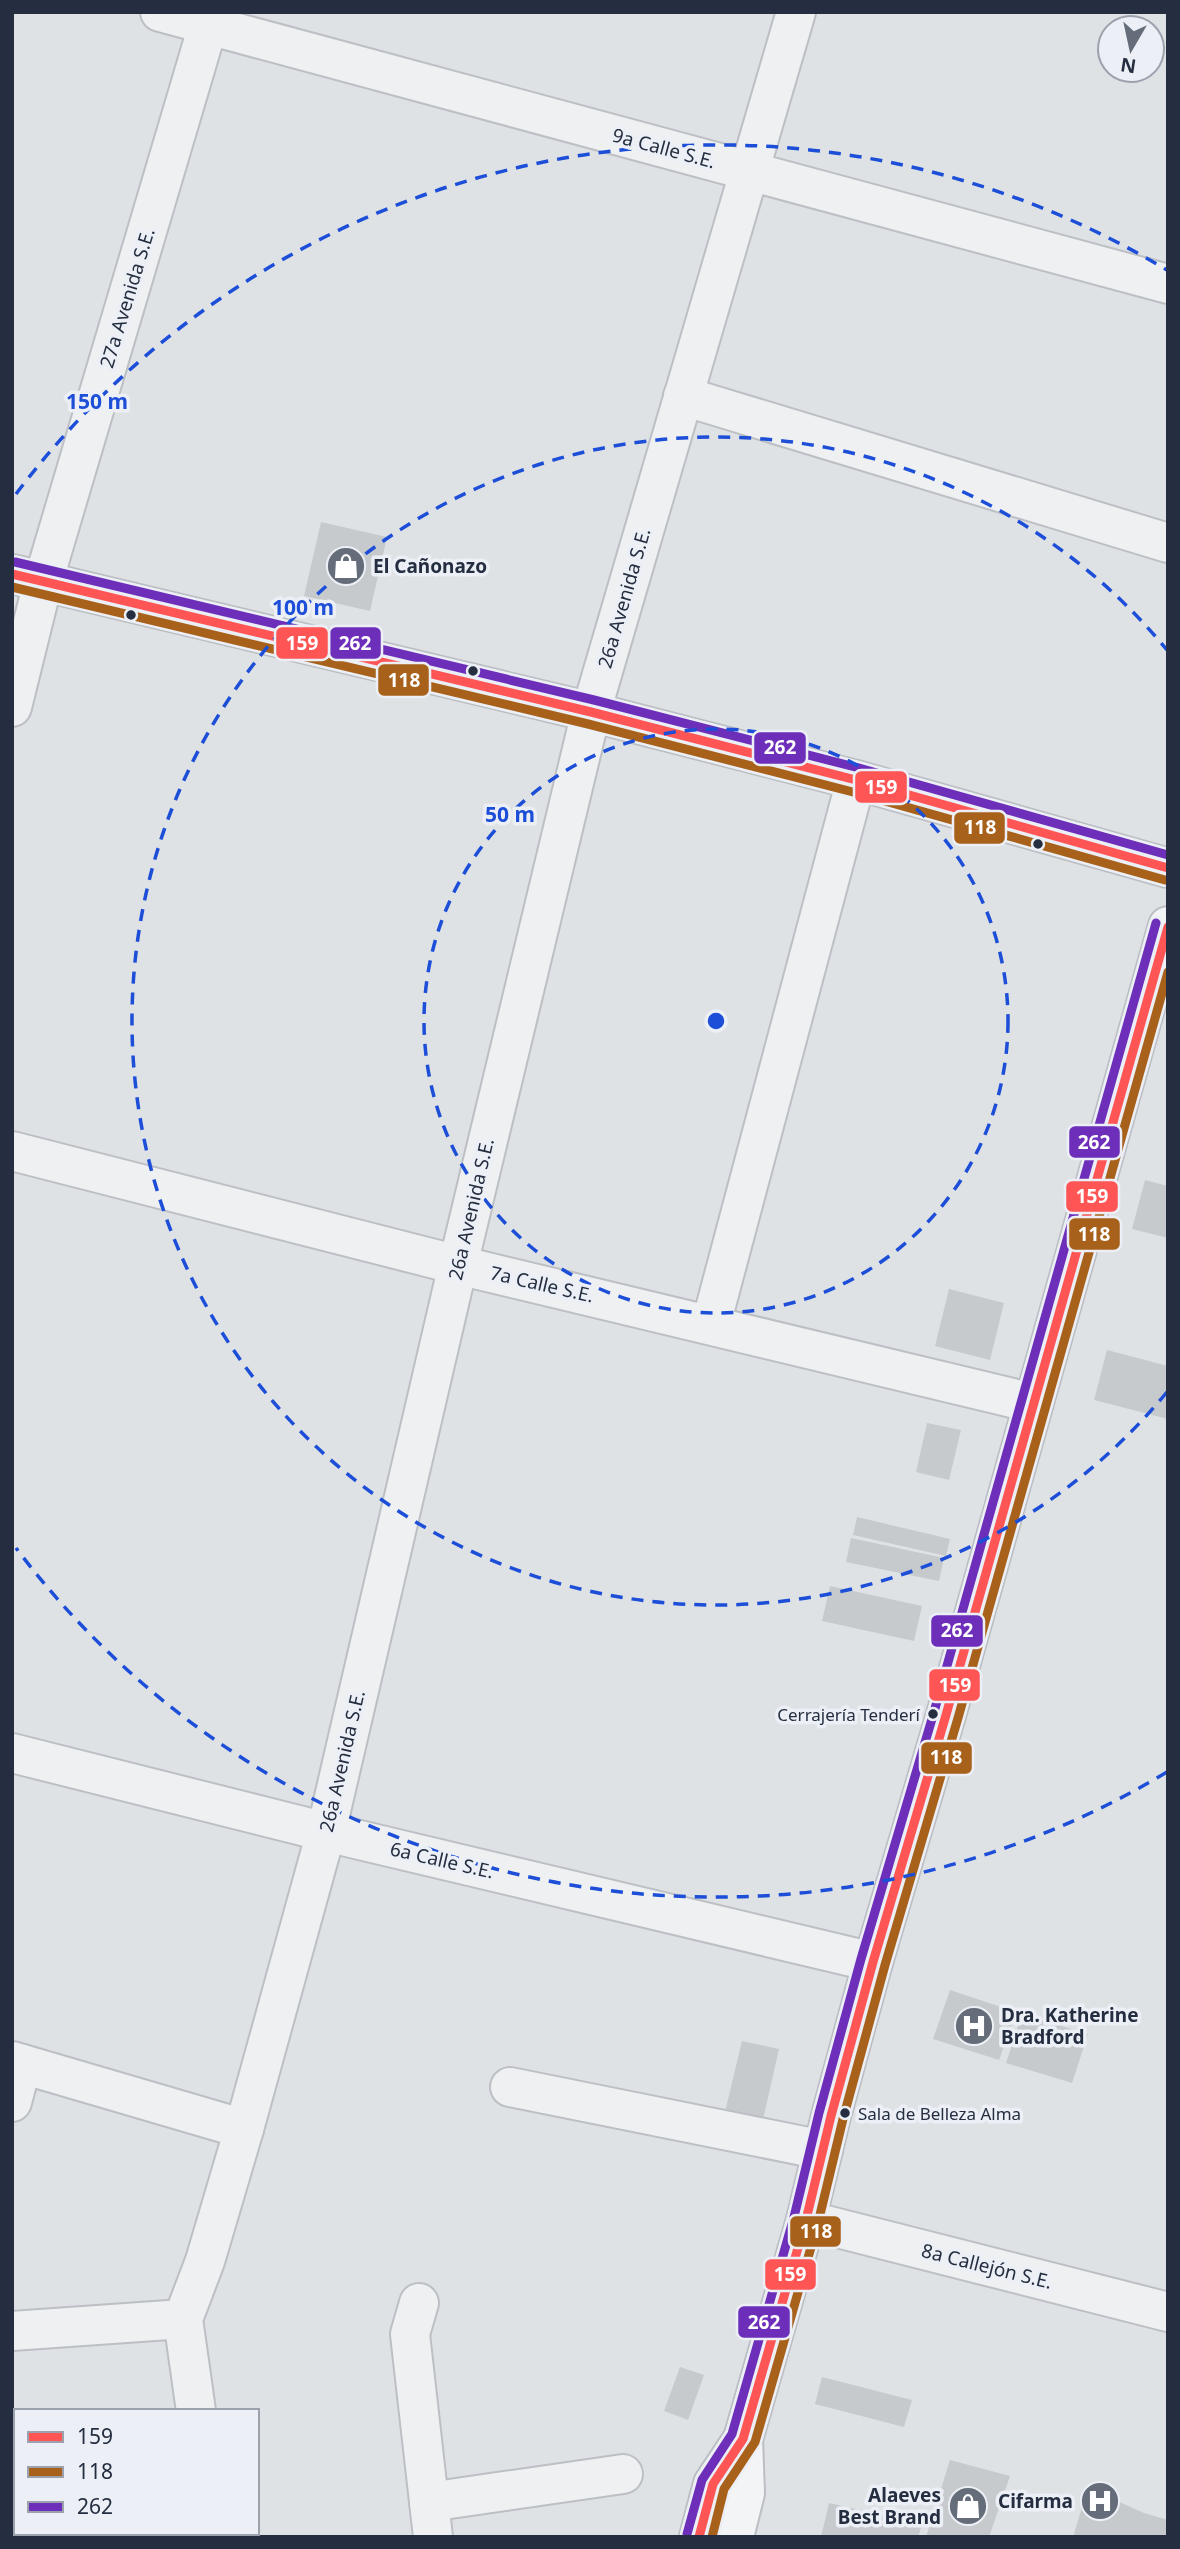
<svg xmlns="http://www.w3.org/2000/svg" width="1180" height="2549" viewBox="0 0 1180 2549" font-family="'Noto Sans',sans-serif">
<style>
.building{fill:#c6cacd}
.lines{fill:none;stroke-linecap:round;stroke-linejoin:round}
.minor-casing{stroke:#bcbfc3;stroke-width:42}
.major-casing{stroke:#bbbec3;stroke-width:42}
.minor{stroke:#eef0f2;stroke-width:38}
.major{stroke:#f3f4f5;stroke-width:38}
.bus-1-casing{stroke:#ecf0f6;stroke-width:14}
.bus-2-casing{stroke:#ecf0f6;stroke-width:14}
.bus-3-casing{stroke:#ecf0f6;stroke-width:14}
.bus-1{stroke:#f55;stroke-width:9}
.bus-2{stroke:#a8611a;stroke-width:9}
.bus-3{stroke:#6d2fba;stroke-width:9}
.ring{fill:none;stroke:#1d4ed8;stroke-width:3.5;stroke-dasharray:12 9}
.bus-dot{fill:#242e40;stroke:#ecf0f6;stroke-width:2.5}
.labels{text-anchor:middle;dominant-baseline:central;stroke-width:7;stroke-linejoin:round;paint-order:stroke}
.bus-label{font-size:17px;fill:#242e40;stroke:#ecf0f6;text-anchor:end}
.street-label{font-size:19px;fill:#242e40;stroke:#ecf0f6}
.poi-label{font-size:19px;font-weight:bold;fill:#242e40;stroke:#ecf0f6;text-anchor:start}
.centre{fill:#1d4ed8;stroke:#ecf0f6;stroke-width:3.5}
.ring-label{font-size:21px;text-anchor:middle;font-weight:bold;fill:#1d4ed8;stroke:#ecf0f6;stroke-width:7;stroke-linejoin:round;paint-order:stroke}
.line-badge{stroke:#ecf0f6;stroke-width:2.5}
.badge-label{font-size:19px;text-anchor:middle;font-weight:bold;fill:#fff}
</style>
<rect width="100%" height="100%" fill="#dfe2e5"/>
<!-- building -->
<g class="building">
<polygon points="321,522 387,537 370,611 304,596"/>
<polygon points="1145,1180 1168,1186 1168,1238 1132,1229"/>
<polygon points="949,1289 1004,1303 990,1360 935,1346"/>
<polygon points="1107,1350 1168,1366 1168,1419 1094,1400"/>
<polygon points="927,1423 961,1430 949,1480 916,1472"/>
<polygon points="857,1517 950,1539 946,1556 853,1535"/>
<polygon points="851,1538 944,1558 939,1581 846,1562"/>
<polygon points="830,1586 922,1606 914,1641 822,1621"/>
<polygon points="950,1990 1016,2012 999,2060 933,2039"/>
<polygon points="1022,2014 1088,2034 1072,2083 1006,2063"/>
<polygon points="742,2041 779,2049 762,2124 724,2116"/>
<polygon points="680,2367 704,2375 688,2420 664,2411"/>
<polygon points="822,2377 912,2400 904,2427 815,2404"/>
<polygon points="950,2460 1010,2476 989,2537 926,2537"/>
<polygon points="1088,2488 1144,2513 1168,2520 1168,2537 1073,2537"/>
<polygon points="829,2503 904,2520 922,2525 918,2537 821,2537"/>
</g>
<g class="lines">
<!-- minor casing -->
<g class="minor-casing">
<g id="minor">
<polyline points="160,12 1168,284"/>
<polyline points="683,396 1168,543"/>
<polyline points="12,707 43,582 212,12"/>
<polyline points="12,1151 458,1265 1033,1403"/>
<polyline points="711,1324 856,780"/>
<polyline points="12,1753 326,1832 873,1962"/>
<polyline points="12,2061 244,2129"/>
<polyline points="510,2087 823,2150"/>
<polyline points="12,2102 22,2064"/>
<polyline points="806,2220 1168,2312"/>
<polyline points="419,2303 410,2334 433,2537"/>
<polyline points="12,2331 183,2319"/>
<polyline points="196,2411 183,2319 205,2261 244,2129 326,1832 458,1265 591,712 796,12"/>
<polyline points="429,2502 623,2474"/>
<polyline points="213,2533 213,2537"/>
<polyline points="55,2537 84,2533"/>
</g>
</g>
<!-- major casing -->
<g class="major-casing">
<g id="major">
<polyline points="12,574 591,712 856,780 1168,868"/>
<polyline points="699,2537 713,2484 743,2439 806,2220 831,2116 873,1962 946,1715 1168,926"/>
<polyline points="734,2537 745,2493 743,2439"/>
</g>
</g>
<!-- minor -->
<use href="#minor" class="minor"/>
<!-- major -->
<use href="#major" class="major"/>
<!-- bus-1 casing -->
<g class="bus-1-casing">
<g id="bus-1">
<polyline points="12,574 591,712 856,780 1168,868"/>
<polyline points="699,2537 713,2484 743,2439 806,2220 831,2116 873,1962 946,1715 1168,927"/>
</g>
</g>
<!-- bus-2 casing -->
<g class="bus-2-casing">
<g id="bus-2">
<polyline points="12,587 588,724 853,792 1165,880"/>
<polyline points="712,2537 724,2489 755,2442 818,2223 843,2119 885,1965 958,1718 1168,972"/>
</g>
</g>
<!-- bus-3 casing -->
<g class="bus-3-casing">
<g id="bus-3">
<polyline points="15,562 594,700 859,768 1168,855"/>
<polyline points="687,2534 702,2480 732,2434 794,2217 819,2113 861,1959 934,1712 1156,923"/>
</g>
</g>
<!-- bus-1 -->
<use href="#bus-1" class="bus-1"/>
<!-- bus-2 -->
<use href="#bus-2" class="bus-2"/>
<!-- bus-3 -->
<use href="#bus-3" class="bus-3"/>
</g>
<!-- distance rings -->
<g class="ring">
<circle cx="716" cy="1021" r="292"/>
<path d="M1167 1392A584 584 0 1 1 1167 650"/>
<path d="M1167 1772A876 876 0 0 1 16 1548M16 494A876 876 0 0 1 1167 270"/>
</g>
<!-- icons -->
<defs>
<g id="shop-disc" transform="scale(2.0125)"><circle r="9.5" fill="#656d7a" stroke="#ecf0f6"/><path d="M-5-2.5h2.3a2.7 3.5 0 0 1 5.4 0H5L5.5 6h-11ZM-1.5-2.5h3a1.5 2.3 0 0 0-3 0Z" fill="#fff"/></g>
<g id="hospital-disc" transform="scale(2.0125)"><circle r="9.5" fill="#656d7a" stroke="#ecf0f6"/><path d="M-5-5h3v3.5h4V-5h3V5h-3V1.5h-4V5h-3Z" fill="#fff"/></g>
</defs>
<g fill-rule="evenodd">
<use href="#shop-disc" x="346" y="566"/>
<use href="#hospital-disc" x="974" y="2026"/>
<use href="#hospital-disc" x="1100" y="2501"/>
<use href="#shop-disc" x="968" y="2506"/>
</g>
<!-- markers -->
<g class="bus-dot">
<circle cx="131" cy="615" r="6"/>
<circle cx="473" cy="671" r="6"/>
<circle cx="1038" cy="844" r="6"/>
<circle cx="933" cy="1714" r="6"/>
<circle cx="845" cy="2113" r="6"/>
</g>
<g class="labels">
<!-- bus labels -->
<g class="bus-label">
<text x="920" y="1714">Cerrajería Tenderí</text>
<text x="858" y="2113" text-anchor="start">Sala de Belleza Alma</text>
</g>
<!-- street labels -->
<g class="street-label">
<text transform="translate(664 148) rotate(15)">9a Calle S.E.</text>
<text transform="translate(127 298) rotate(-73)">27a Avenida S.E.</text>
<text transform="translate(624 598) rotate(-74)">26a Avenida S.E.</text>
<text transform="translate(471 1209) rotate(-77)">26a Avenida S.E.</text>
<text transform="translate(542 1284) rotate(13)">7a Calle S.E.</text>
<text transform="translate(342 1761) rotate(-77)">26a Avenida S.E.</text>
<text transform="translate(442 1860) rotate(13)">6a Calle S.E.</text>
<text transform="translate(987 2266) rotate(14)">8a Callejón S.E.</text>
</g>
<!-- poi labels -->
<g class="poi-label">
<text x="373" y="566">El Cañonazo</text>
<text x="1001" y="2015">Dra. Katherine<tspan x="1001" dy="22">Bradford</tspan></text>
<text x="941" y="2495" text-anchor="end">Alaeves<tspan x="941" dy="22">Best Brand</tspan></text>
<text x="1073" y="2501" text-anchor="end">Cifarma</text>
</g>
</g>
<circle cx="716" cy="1021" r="10" class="centre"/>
<g class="ring-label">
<text x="97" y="409">150 m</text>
<text x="303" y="615">100 m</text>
<text x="510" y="822">50 m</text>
</g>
<g class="line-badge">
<rect x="329" y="626" width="53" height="34" rx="7" fill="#6d2fba"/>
<rect x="275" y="626" width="54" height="34" rx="7" fill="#f55"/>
<rect x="377" y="663" width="53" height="34" rx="7" fill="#a8611a"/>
<rect x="753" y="731" width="54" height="34" rx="7" fill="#6d2fba"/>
<rect x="854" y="770" width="54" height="34" rx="7" fill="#f55"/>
<rect x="953" y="811" width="53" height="34" rx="7" fill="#a8611a"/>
<rect x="1068" y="1125" width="53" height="34" rx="7" fill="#6d2fba"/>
<rect x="1065" y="1180" width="54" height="33" rx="7" fill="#f55"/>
<rect x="1068" y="1217" width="53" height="34" rx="7" fill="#a8611a"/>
<rect x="930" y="1614" width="54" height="34" rx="7" fill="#6d2fba"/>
<rect x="928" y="1668" width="53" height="34" rx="7" fill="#f55"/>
<rect x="920" y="1741" width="53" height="34" rx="7" fill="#a8611a"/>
<rect x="789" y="2215" width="53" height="33" rx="7" fill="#a8611a"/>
<rect x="764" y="2258" width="53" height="33" rx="7" fill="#f55"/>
<rect x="737" y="2305" width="54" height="34" rx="7" fill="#6d2fba"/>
</g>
<g class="badge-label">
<text x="355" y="650">262</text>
<text x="302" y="650">159</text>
<text x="404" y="687">118</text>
<text x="780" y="754">262</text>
<text x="881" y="794">159</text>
<text x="980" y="834">118</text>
<text x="1094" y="1149">262</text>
<text x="1092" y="1203">159</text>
<text x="1094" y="1241">118</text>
<text x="957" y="1637">262</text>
<text x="955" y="1692">159</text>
<text x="946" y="1764">118</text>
<text x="816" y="2238">118</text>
<text x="790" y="2281">159</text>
<text x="764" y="2329">262</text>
</g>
<!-- border -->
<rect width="1180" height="2549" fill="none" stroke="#242e40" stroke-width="28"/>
<!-- legend -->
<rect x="14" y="2409" width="245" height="126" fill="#ecf0f6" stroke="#9ca2ad" stroke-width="2"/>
<rect x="28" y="2432" width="35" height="10" fill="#ff5555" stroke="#9ca2ad" stroke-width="2"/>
<text x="77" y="2444" font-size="21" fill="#242e40">159</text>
<rect x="28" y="2467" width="35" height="10" fill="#a8611a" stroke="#9ca2ad" stroke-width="2"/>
<text x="77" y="2479" font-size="21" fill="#242e40">118</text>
<rect x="28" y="2502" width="35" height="10" fill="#6d2fba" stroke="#9ca2ad" stroke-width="2"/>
<text x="77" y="2514" font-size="21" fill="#242e40">262</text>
<!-- north arrow -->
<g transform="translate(1131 49) rotate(189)"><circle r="33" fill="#ecf0f6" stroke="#9ca2ad" stroke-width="2"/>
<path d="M0-5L12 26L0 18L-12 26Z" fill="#656d7a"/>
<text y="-10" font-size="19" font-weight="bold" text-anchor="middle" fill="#242e40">N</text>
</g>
</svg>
